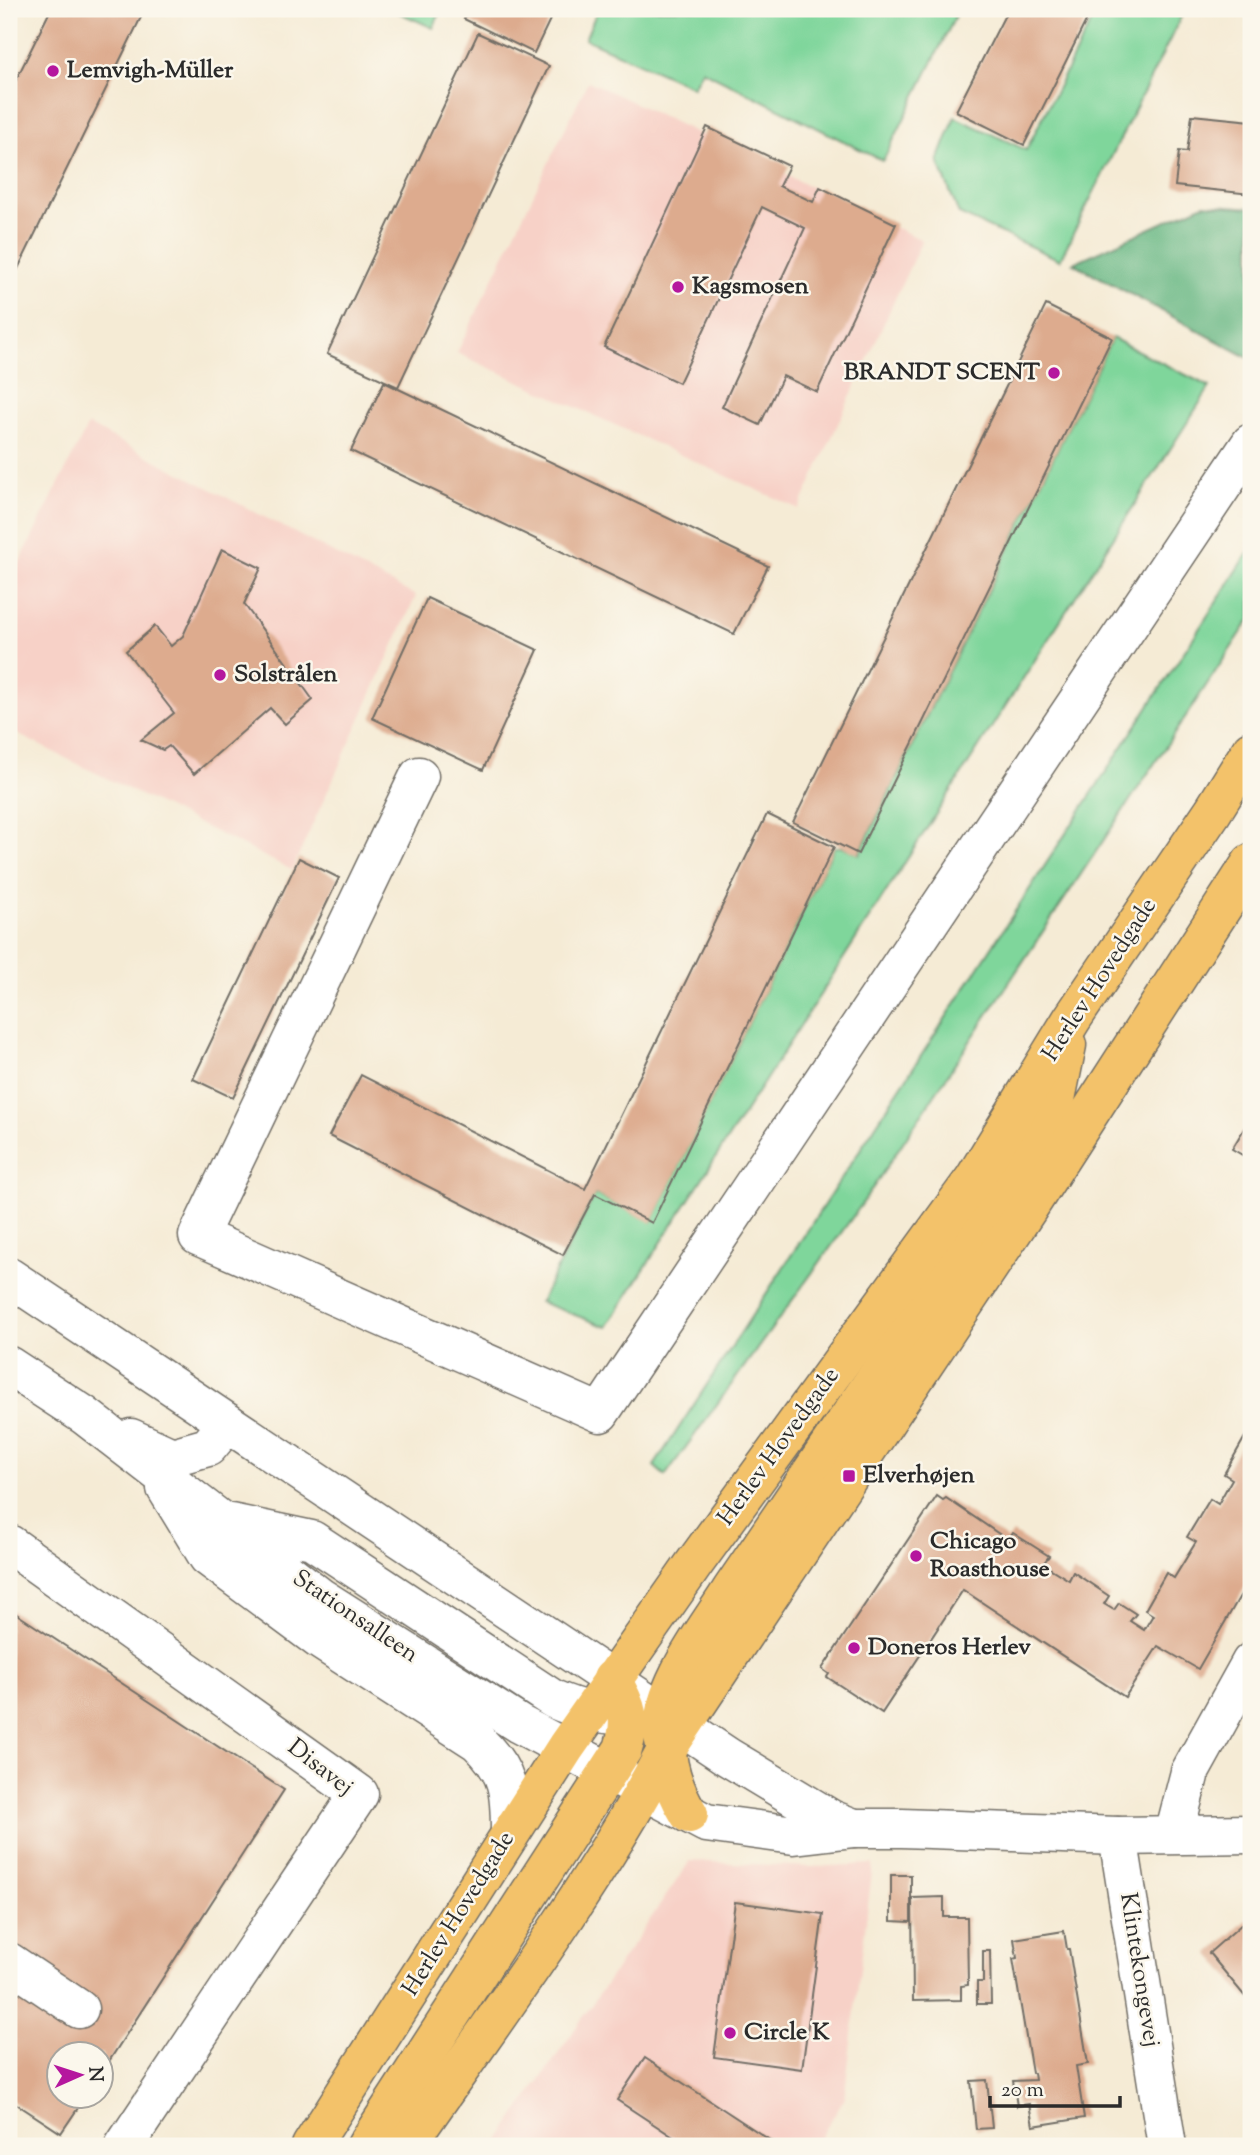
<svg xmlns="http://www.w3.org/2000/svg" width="1260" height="2155" viewBox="0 0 1260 2155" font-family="'Sorts Mill Goudy',serif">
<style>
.built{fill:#f7d1c7}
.green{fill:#7fd69b;stroke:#558063;stroke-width:2}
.forest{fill:#67b783;stroke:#497157;stroke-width:2}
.building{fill:#ddab8e}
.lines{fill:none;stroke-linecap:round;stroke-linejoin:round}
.minor-casing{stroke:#726e66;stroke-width:41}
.major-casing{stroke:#726e66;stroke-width:41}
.minor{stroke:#fff;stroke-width:38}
.major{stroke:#f3c26a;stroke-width:38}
.poi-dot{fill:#b5179e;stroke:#fbf7ec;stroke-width:2.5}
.labels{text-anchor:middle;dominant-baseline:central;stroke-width:5;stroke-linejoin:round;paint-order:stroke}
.poi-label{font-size:24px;font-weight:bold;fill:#2b2b2b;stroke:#fbf7ec;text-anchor:start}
.street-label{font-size:24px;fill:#2b2b2b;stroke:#fbf7ec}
</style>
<rect width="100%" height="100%" fill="#fbf7ec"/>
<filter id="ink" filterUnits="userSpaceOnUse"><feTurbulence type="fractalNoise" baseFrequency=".0143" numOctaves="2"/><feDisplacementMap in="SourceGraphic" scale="14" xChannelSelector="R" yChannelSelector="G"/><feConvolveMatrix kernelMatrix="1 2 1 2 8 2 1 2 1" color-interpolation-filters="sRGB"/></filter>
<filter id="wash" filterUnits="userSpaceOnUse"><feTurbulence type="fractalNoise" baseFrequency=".00686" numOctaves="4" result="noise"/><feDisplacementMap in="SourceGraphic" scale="28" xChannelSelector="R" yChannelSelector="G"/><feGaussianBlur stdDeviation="1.57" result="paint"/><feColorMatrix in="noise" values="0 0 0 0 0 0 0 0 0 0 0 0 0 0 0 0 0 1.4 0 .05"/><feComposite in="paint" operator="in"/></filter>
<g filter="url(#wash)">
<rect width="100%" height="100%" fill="#f5ebd5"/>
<!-- built -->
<g class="built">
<polygon points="588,81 922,240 799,509 457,353"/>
<polygon points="88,425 416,596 292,870 9,730 9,584"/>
<polygon points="690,1861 810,1867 873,1864 844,2099 815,2146 495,2146"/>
</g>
<!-- green -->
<g class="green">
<polygon points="391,9 442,9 433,28"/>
<polygon points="598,9 959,9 883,161 702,70 693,87 585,39"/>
<polygon points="1098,9 1185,9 1060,260 959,214 938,161 955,117 1026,150"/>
<polygon points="1112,338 1210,387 607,1327 540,1302 595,1194 652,1222 834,847 844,847 859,854"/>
<polygon points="1251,549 1251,618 862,1204 665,1476 654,1466"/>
</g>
<!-- forest -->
<polygon class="forest" points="1204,204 1251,208 1251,359 1073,263"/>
<g id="blocks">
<!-- building -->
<g class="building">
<polygon points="51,9 145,9 9,287 9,94"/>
<polygon points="469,9 555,9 534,53 464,19"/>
<polygon points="1008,9 1092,9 1024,145 956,111"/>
<polygon points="478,33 549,66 398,387 327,354"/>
<polygon points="1192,115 1251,121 1251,194 1175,186 1179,151 1187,152"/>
<polygon points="707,127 789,166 779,186 813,202 820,187 896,224 817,392 783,376 760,425 722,407 805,228 762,207 679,383 604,347"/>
<polygon points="1046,305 1112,338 858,854 793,822"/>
<polygon points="384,382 768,566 734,634 351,451"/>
<polygon points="222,549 261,568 244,604 313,700 285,724 270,708 194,774 169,746 163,750 141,740 174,713 126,651 155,626 171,646 183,636"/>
<polygon points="427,598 538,650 483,770 372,718"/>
<polygon points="767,814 834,847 652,1223 595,1194 563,1255 329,1136 361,1075 585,1189"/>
<polygon points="299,858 339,878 233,1098 193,1079"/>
<polygon points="1251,1117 1251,1160 1232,1149"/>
<polygon points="1245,1437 1251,1441 1251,1577 1198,1669 1158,1646 1125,1697 963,1590 882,1713 827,1677 829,1674 822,1669 937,1496 943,1500 946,1498 1008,1540 1013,1533 1049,1556 1043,1564 1069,1580 1073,1572 1109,1596 1104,1604 1114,1610 1119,1603 1136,1614 1130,1621 1144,1630 1153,1615 1145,1610 1166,1573 1174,1578 1196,1542 1187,1537 1210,1499 1218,1504 1232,1479 1224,1474"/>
<polygon points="9,1609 284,1790 102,2072 102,2054 60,2054 60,2096 86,2096 61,2133 9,2099"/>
<polygon points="891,1875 911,1875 911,1922 891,1921"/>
<polygon points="944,1897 944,1917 967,1917 968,1985 961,1986 961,2000 913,2001 912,1898"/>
<polygon points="735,1902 823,1914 802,2069 714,2057"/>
<polygon points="1251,1916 1251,1995 1247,1999 1209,1953"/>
<polygon points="1064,1931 1067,1949 1069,1949 1088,2064 1076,2066 1084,2118 1033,2126 1029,2104 1017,2106 1013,2081 1035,2080 1034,2073 1032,2073 1013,1959 1017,1958 1014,1939"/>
<polygon points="983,1951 990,1951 991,2004 977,2004 977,1982 983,1982"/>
<polygon points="645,2058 779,2146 687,2146 617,2100"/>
<polygon points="987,2080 992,2128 976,2129 971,2081"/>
</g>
</g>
</g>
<g filter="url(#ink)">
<use href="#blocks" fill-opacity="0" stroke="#726e66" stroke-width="2"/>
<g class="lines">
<!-- minor casing -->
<g class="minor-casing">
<g id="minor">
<polyline points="419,776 198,1236 600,1413 1251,443"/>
<polyline points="9,1277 728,1757 831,1819 854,1828"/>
<polyline points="9,1366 84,1415 320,1597 519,1724 706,1823 794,1835 854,1828 902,1828 1118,1836 1251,1834"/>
<polyline points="131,1438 172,1457 208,1447 228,1423"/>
<path d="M166,1488l42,69 112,83 158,102c31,30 32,49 32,90"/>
<path d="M231,1523l81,17 241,159c23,10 44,16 69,16"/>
<polyline points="9,1544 359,1794 124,2146"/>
<polyline points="1174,1834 1190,1772 1251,1662"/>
<polyline points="1118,1836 1167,2146"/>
<polyline points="9,1962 79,2009"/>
</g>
</g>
<!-- major casing -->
<g class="major-casing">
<g id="major">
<path d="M689,1814c-12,-19 -19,-37 -22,-60 -1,-7 -4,-14 -4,-21 -2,-48 45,-105 69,-144l320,-470 15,-74"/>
<polyline points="311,2146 566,1747 694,1564 974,1179 1072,1019 1213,811 1251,750"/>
<path d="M366,2146l257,-397c10,-32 4,-41 -11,-70"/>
<path d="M406,2146c90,-129 186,-257 261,-397l360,-539 224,-347"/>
</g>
</g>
<!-- minor -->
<use href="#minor" class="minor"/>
<!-- major -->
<use href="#major" class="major"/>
</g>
</g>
<!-- markers -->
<g class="poi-dot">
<circle cx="53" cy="71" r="7"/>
<circle cx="678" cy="287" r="7"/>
<circle cx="1054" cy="373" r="7"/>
<circle cx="220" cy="675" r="7"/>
<rect x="842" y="1469" width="14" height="14" rx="3.5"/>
<circle cx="916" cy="1556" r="7"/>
<circle cx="854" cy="1648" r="7"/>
<circle cx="730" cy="2033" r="7"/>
</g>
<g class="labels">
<!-- poi labels -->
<g class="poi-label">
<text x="67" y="71">Lemvigh-Müller</text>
<text x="692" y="287">Kagsmosen</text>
<text x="1040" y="373" text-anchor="end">BRANDT SCENT</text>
<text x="234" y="675">Solstrålen</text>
<text x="863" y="1476">Elverhøjen</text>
<text x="930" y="1542">Chicago<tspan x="930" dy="28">Roasthouse</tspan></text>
<text x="868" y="1648">Doneros Herlev</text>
<text x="744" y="2033">Circle K</text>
</g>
<!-- street labels -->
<g class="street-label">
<text transform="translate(1100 980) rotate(-57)">Herlev Hovedgade</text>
<text transform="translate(779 1447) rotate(-54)">Herlev Hovedgade</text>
<text transform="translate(355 1617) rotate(34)">Stationsalleen</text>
<text transform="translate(320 1768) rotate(38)">Disavej</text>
<text transform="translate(459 1914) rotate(-58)">Herlev Hovedgade</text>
<text transform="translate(1139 1970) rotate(81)">Klintekongevej</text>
</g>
</g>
<!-- margin -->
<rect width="1260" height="2155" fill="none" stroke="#fbf7ec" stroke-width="35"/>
<!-- north arrow -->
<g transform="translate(80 2075) rotate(87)"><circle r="33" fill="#fbf7ec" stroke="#a8a59f" stroke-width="2"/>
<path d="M0-5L12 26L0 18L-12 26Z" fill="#b5179e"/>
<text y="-10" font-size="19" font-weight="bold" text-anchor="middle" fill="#2b2b2b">N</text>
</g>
<!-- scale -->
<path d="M990 2096v10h130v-10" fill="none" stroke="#2b2b2b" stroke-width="3.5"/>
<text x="1001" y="2096" font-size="21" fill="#2b2b2b" stroke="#fbf7ec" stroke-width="5" paint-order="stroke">20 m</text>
</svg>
